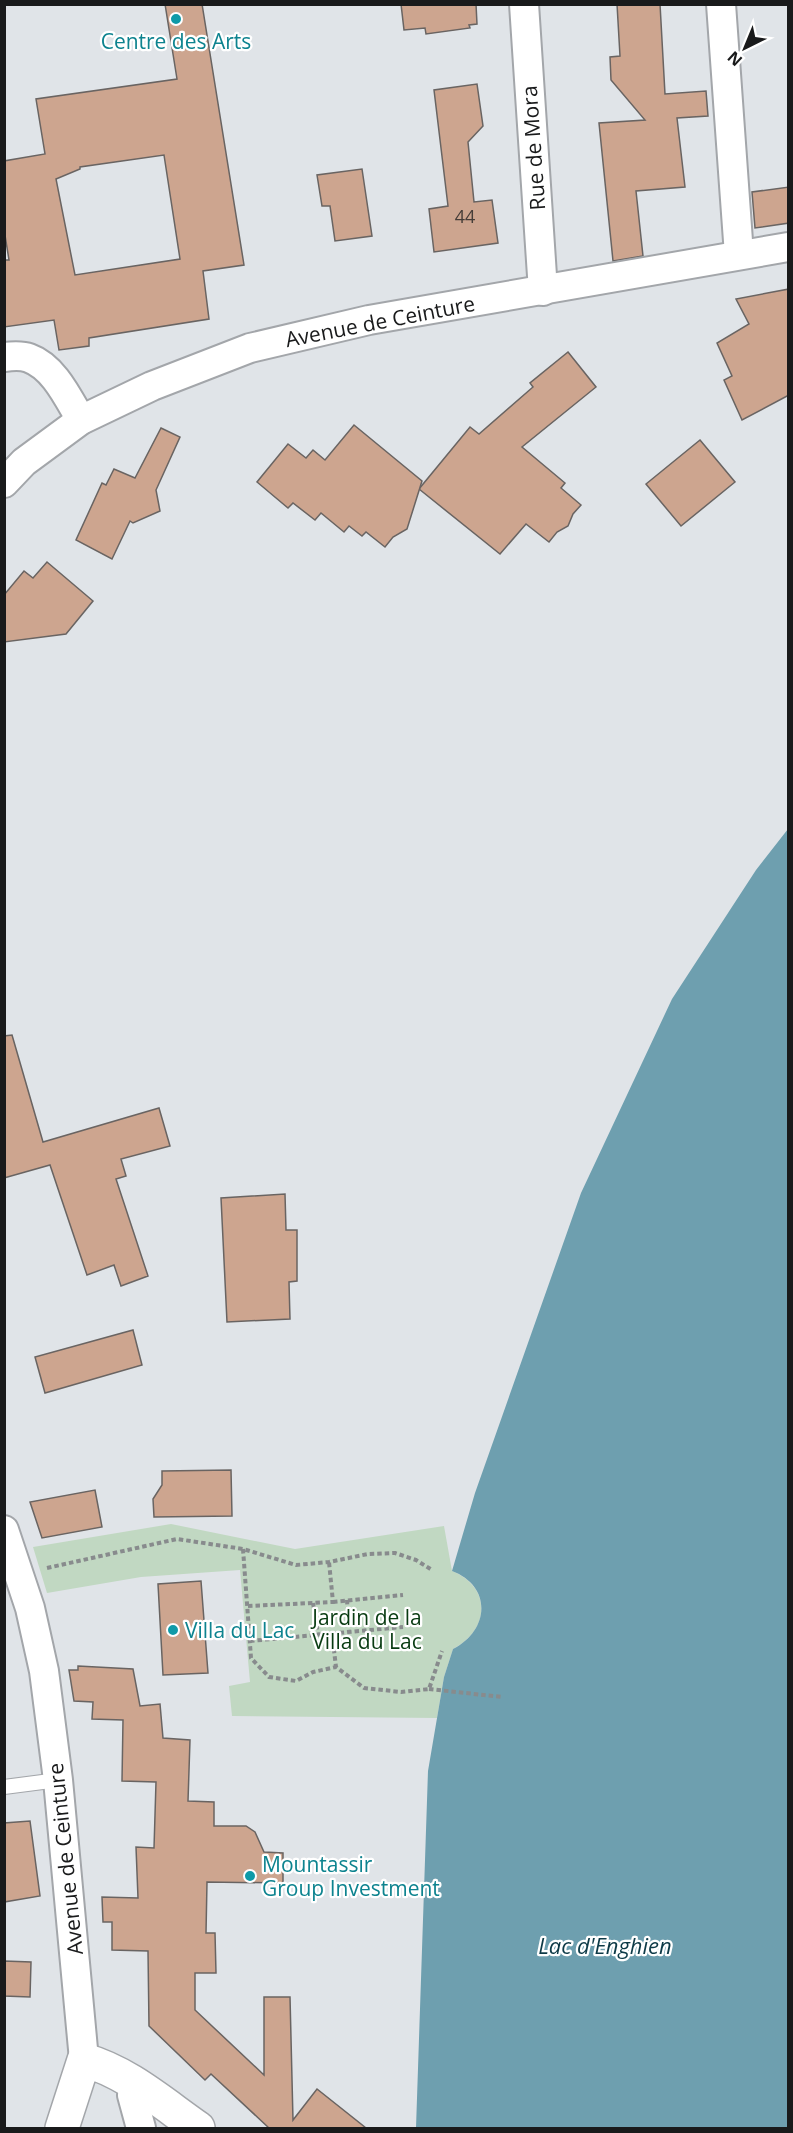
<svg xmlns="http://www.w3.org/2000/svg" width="793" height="2133" viewBox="0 0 793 2133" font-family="'Open Sans',sans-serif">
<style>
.green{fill:#c1d8c2}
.water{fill:#6e9faf}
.building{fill:#cda58f;stroke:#696462;stroke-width:1.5;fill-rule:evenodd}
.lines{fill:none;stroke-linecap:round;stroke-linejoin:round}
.lane-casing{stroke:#a3a6aa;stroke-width:16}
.street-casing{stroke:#a3a6aa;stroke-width:32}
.secondary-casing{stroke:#a3a6aa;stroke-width:36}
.path{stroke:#888b8d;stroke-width:4;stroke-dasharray:4.5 3;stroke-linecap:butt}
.lane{stroke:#fff;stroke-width:14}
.street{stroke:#fff;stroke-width:28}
.secondary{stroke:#fff;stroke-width:33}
.culture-dot{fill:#0f9aa8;stroke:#fff;stroke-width:2}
.labels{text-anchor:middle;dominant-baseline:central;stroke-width:4.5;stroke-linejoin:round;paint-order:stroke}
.number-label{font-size:18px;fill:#463d38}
.culture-label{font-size:21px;fill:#0d838f;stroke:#fff;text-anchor:start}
.street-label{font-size:21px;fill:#191a1b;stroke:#fff}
.park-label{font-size:21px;fill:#083b11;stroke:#fff}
.water-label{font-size:22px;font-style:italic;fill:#0d3a47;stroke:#fff}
</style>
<rect width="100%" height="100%" fill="#e0e4e8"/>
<!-- green -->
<path class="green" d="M171,1524l124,25 149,-23 8,45c40,16 38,59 1,78l-9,28 -7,41 -205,-2 -3,-30 21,-4 -10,-112 -99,7 -94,16 -14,-46z"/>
<!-- water -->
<path class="water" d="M788,829v1299h-372l12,-357 16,-94 9,-28c37,-19 39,-63 -1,-78l23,-78 106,-300 91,-194 84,-129z"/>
<!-- building -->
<g class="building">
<path d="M165,4h37l42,261 -41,6 6,48 -120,19v8l-30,4 -5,-30 -50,7v-67h5l-5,-31v-68l41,-7 -9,-55 141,-20zM164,155l16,104 -105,16 -19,-96 24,-10v-2z"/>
<polygon points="401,4 476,4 477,24 469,25 470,28 426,34 425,28 404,30"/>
<polygon points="617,4 660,4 665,94 706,91 708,116 677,118 685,187 636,191 643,256 613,261 599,123 645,120 611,80 610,57 620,56"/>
<polygon points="477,84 483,126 468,142 474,202 492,200 498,243 434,252 429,209 448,206 434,90"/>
<polygon points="362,169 372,236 335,241 330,206 322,206 317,175"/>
<polygon points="789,187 789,223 755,228 752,192"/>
<polygon points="789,289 789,395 742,420 724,380 732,376 717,343 749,324 736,299"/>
<polygon points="568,352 596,387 522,447 565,483 561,488 581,505 573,514 568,526 557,532 549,542 526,524 500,554 419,489 470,427 479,434 533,387 530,383"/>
<polygon points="354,425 422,481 407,529 393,537 385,547 366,532 362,536 349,526 344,532 321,513 315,520 293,503 288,508 257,482 288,444 306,458 313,450 325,460"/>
<polygon points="161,428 180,437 156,490 160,511 133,523 130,521 112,559 76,540 102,483 106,485 114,469 135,478"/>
<polygon points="700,440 735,482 681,526 646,484"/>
<polygon points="47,562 93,601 66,634 4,642 4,595 24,571 33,578"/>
<polygon points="12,1035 43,1142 159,1108 170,1146 121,1159 126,1176 116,1179 148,1276 121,1286 114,1265 87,1275 50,1165 4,1178 4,1036"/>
<polygon points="285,1194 286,1230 297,1230 297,1281 289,1282 290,1319 227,1322 221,1198"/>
<polygon points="133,1330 142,1365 45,1393 35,1357"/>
<polygon points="231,1470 232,1516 154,1517 153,1499 162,1485 162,1471"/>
<polygon points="95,1490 102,1527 42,1538 30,1502"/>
<polygon points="201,1581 208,1673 163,1675 158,1584"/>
<polygon points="78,1666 133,1669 140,1706 160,1704 163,1738 190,1740 188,1801 214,1802 214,1826 246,1826 255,1832 264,1852 283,1853 283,1883 207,1882 206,1933 215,1933 216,1973 195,1973 195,2010 264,2075 264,1997 290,1997 293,2120 317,2089 366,2128 269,2128 211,2074 205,2080 149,2026 148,1951 112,1950 112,1922 103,1922 102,1897 138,1898 136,1847 154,1848 156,1782 122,1781 123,1720 92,1719 93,1702 74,1701 69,1670 78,1670"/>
<polygon points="30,1821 40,1896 4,1902 4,1823"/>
<polygon points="4,1961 31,1962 30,1997 4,1996"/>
</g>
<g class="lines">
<!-- lane casing -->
<g class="lane-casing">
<polyline id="lane" points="4,1787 58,1780"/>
</g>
<!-- street casing -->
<g class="street-casing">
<g id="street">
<polyline points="524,4 543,291"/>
<polyline points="721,4 739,255"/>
<path d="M4,357c8,-1 17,-2 25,1 25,9 39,40 52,62"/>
<polyline points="4,483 24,462 81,420 152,386 250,348 369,320 788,247"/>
<polyline points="4,1530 30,1608 44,1671 58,1780 84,2060"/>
<polyline points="137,2086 132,2095 141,2128"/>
</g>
</g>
<!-- secondary casing -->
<g class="secondary-casing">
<path id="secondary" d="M62,2128l22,-68c43,12 78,43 114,68"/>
</g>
<!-- path -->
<g class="path">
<polyline points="243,1549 251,1658 269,1677 296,1681 313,1672 336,1667 364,1688 401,1692 429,1689 442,1651"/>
<polyline points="47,1568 177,1539 243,1549 296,1565 329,1562 368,1554 395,1553 416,1560 432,1570"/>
<polyline points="347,1600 349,1632"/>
<polyline points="333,1602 403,1595"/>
<polyline points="313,1603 318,1635"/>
<polyline points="248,1606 333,1602 329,1562"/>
<polyline points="332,1634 336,1667"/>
<polyline points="250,1641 403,1627"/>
<polyline points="429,1689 502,1697"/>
</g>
<!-- lane -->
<use href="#lane" class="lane"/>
<!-- street -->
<use href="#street" class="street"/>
<!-- secondary -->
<use href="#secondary" class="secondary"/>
</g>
<!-- markers -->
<g class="culture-dot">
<circle cx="176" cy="19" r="6"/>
<circle cx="173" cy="1630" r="6"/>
<circle cx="250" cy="1876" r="6"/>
</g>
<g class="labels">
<!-- number labels -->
<g class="number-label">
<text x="465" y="216">44</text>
</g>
<!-- culture labels -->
<g class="culture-label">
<text x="176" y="41" text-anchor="middle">Centre des Arts</text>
<text x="185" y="1630">Villa du Lac</text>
<text x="262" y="1864">Mountassir<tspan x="262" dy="24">Group Investment</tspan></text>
</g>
<!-- street labels -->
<g class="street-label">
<text transform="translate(533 148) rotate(-94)">Rue de Mora</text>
<text transform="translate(380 321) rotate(-11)">Avenue de Ceinture</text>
<text transform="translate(65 1859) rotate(-96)">Avenue de Ceinture</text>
</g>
<!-- park labels -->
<g class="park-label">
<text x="367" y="1617">Jardin de la<tspan x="367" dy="24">Villa du Lac</tspan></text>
</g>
<!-- water labels -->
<g class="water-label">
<text x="605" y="1945">Lac d'Enghien</text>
</g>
</g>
<!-- border -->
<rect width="793" height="2133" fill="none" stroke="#191a1b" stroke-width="12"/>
<!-- north arrow -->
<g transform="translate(745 48) rotate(223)" stroke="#ffffff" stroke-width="4.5" paint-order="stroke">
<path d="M0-4.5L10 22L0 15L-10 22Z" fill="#191a1b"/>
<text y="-9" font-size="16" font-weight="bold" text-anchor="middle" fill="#191a1b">N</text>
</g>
</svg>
